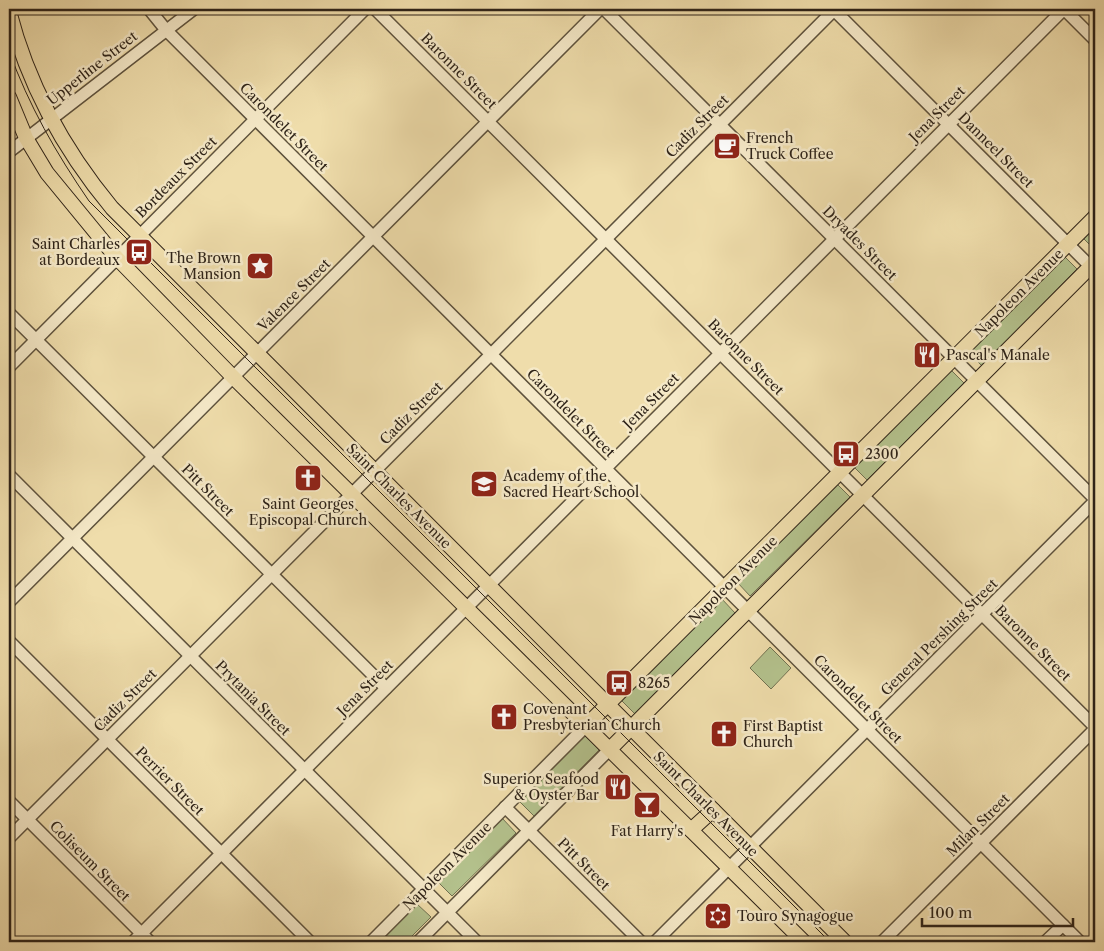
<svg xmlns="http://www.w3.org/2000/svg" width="1104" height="951" viewBox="0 0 1104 951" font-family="'Libre Caslon Text',serif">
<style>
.green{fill:#b4c28d;stroke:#717252}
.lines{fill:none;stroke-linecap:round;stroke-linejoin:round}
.minor-casing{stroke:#5e523d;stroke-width:14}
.major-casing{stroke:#2e2318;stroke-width:16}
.minor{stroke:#f5e9c8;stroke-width:11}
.major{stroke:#efddab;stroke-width:14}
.tram{stroke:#2e2318;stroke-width:1}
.labels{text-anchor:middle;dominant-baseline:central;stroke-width:5;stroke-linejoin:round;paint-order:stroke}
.street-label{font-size:14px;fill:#2e2318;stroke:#f5e9c8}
.poi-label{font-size:14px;fill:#2e2318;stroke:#f5e9c8;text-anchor:start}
</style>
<rect width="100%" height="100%" fill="#efddab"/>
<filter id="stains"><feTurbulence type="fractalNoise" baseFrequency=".004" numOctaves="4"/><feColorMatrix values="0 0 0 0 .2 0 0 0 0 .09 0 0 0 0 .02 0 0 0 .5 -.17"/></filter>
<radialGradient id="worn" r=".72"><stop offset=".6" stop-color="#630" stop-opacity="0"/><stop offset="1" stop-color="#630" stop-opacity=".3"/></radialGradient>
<!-- green -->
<g class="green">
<polygon points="1095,223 1095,250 1082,237"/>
<polygon points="1063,255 1077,269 982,366 967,351"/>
<polygon points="950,369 964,383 867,480 853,466"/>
<polygon points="836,483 850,497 750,596 737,582"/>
<polygon points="721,598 735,613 635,714 620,699"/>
<polygon points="770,647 791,668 771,689 750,668"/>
<polygon points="584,735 599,750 534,816 519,801"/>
<polygon points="502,818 516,833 452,896 438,882"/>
<polygon points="417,904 431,917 406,942 378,942"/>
</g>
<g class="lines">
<!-- minor casing -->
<g class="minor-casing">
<g id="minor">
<polyline points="149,9 166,30 1080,942"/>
<polyline points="375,9 1095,727"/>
<polyline points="604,9 1095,499"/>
<polyline points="833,9 1095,271"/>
<polyline points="1064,9 1095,40"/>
<polyline points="9,152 194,9"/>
<polyline points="9,313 386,688"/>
<polyline points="9,367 365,9"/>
<polyline points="9,475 477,942"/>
<polyline points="9,602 600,9"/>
<polyline points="9,641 310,942"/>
<polyline points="9,801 150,942"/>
<polyline points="505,807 641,942"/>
<polyline points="9,838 835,9"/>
<polyline points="133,942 1064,9"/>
<polyline points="371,942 586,726"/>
<polyline points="418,942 610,749"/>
<polyline points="655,942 1095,501"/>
<polyline points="882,942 1095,729"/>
<polyline points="1045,942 1063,925"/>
</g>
</g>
<!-- major casing -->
<g class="major-casing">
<g id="major">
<path d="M9,11c19,74 54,138 103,197l733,734"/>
<polyline points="9,97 26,138 47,173 116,257 233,377 804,942"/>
<polyline points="586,726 1095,217"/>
<polyline points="610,749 1095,262"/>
<polyline points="691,830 713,810"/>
</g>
</g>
<!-- minor -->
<use href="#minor" class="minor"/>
<!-- major -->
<use href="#major" class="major"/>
<!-- tram -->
<path class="tram" d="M9,51c20,55 47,102 80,150l741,741"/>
</g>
<!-- icons -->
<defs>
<g id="cafe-square" transform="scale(1.4375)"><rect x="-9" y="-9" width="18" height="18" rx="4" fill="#8f2418" stroke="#f5e9c8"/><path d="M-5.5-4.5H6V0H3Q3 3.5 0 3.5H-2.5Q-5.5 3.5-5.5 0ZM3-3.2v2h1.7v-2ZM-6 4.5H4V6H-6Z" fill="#fff"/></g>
<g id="bus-square" transform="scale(1.4375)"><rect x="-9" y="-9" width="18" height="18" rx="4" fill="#8f2418" stroke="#f5e9c8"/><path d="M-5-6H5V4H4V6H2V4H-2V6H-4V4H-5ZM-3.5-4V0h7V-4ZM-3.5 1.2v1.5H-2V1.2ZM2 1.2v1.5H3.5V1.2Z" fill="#fff"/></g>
<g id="sight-square" transform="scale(1.4375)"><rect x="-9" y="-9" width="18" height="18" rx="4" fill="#8f2418" stroke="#f5e9c8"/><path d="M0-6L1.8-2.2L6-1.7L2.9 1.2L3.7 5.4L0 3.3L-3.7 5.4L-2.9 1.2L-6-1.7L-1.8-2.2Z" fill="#fff"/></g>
<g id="restaurant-square" transform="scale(1.4375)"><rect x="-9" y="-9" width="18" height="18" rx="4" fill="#8f2418" stroke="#f5e9c8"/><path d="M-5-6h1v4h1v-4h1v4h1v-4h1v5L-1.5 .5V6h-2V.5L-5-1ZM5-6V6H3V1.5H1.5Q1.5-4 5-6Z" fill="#fff"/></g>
<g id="church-square" transform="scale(1.4375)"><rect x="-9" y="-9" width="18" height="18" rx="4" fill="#8f2418" stroke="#f5e9c8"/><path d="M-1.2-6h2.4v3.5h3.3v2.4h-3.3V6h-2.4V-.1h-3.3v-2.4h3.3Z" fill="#fff"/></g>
<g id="school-square" transform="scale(1.4375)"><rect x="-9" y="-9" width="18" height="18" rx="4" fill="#8f2418" stroke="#f5e9c8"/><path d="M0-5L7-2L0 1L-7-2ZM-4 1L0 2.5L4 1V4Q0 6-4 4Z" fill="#fff"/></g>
<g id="bar-square" transform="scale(1.4375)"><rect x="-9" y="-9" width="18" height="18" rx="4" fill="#8f2418" stroke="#f5e9c8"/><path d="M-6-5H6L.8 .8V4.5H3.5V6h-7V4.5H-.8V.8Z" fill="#fff"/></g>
<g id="synagogue-square" transform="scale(1.4375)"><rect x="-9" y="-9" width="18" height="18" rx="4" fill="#8f2418" stroke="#f5e9c8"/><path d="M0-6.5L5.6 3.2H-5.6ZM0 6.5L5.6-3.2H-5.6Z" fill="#fff"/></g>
</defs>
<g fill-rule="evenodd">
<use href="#cafe-square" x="727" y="146"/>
<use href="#bus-square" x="139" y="252"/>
<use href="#sight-square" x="260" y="266"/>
<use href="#restaurant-square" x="927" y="355"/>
<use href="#bus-square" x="846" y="454"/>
<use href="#church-square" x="308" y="478"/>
<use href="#school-square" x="484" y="484"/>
<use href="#bus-square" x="619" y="683"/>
<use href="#church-square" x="504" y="717"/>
<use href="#church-square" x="724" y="734"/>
<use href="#restaurant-square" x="618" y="787"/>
<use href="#bar-square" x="647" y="805"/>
<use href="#synagogue-square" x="718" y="916"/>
</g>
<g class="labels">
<!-- street labels -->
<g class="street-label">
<text transform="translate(92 68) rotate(-38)">Upperline Street</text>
<text transform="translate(459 71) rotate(45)">Baronne Street</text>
<text transform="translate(937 114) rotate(-45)">Jena Street</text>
<text transform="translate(697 126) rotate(-45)">Cadiz Street</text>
<text transform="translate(284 127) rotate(45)">Carondelet Street</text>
<text transform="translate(996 150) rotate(45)">Danneel Street</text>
<text transform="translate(176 177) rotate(-45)">Bordeaux Street</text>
<text transform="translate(860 243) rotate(45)">Dryades Street</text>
<text transform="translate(1019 293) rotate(-45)">Napoleon Avenue</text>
<text transform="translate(294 295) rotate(-45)">Valence Street</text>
<text transform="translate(746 357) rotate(45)">Baronne Street</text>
<text transform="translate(651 401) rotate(-45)">Jena Street</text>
<text transform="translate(411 413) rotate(-45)">Cadiz Street</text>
<text transform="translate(571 413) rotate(45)">Carondelet Street</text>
<text transform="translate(208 490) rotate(45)">Pitt Street</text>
<text transform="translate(399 496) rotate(45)">Saint Charles Avenue</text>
<text transform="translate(733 580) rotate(-45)">Napoleon Avenue</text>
<text transform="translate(939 637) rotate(-45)">General Pershing Street</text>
<text transform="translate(1033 643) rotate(45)">Baronne Street</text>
<text transform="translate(365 688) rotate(-45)">Jena Street</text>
<text transform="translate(253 698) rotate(45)">Prytania Street</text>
<text transform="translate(858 699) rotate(45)">Carondelet Street</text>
<text transform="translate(125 700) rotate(-45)">Cadiz Street</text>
<text transform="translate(170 781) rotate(45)">Perrier Street</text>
<text transform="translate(706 804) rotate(45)">Saint Charles Avenue</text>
<text transform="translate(978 825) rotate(-45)">Milan Street</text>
<text transform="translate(90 861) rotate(45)">Coliseum Street</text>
<text transform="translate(584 864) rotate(45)">Pitt Street</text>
<text transform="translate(447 866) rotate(-45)">Napoleon Avenue</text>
</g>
<!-- poi labels -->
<g class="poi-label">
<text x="746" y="138">French<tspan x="746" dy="16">Truck Coffee</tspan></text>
<text x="120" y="244" text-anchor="end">Saint Charles<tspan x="120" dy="16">at Bordeaux</tspan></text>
<text x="241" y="258" text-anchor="end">The Brown<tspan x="241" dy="16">Mansion</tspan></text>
<text x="946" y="355">Pascal's Manale</text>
<text x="865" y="454">2300</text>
<text x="503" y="476">Academy of the<tspan x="503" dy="16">Sacred Heart School</tspan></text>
<text x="308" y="504" text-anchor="middle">Saint Georges<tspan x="308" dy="16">Episcopal Church</tspan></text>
<text x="638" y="683">8265</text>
<text x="523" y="709">Covenant<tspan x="523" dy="16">Presbyterian Church</tspan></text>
<text x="743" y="726">First Baptist<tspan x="743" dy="16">Church</tspan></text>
<text x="599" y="779" text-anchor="end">Superior Seafood<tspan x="599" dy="16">&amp; Oyster Bar</tspan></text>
<text x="647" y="831" text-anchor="middle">Fat Harry's</text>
<text x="737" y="916">Touro Synagogue</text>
</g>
</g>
<!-- margin -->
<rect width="1104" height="951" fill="none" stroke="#efddab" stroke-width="30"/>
<rect x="10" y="10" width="1084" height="931" fill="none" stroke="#2e2318" stroke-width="2.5"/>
<rect x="15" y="15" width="1074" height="921" fill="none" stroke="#2e2318"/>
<!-- scale -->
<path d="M922 918v8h151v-8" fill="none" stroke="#2e2318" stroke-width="2.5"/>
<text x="929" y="918" font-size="15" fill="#2e2318" stroke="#f5e9c8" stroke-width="4" paint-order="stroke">100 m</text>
<rect width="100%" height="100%" filter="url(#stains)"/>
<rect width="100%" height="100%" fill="url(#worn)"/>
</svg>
